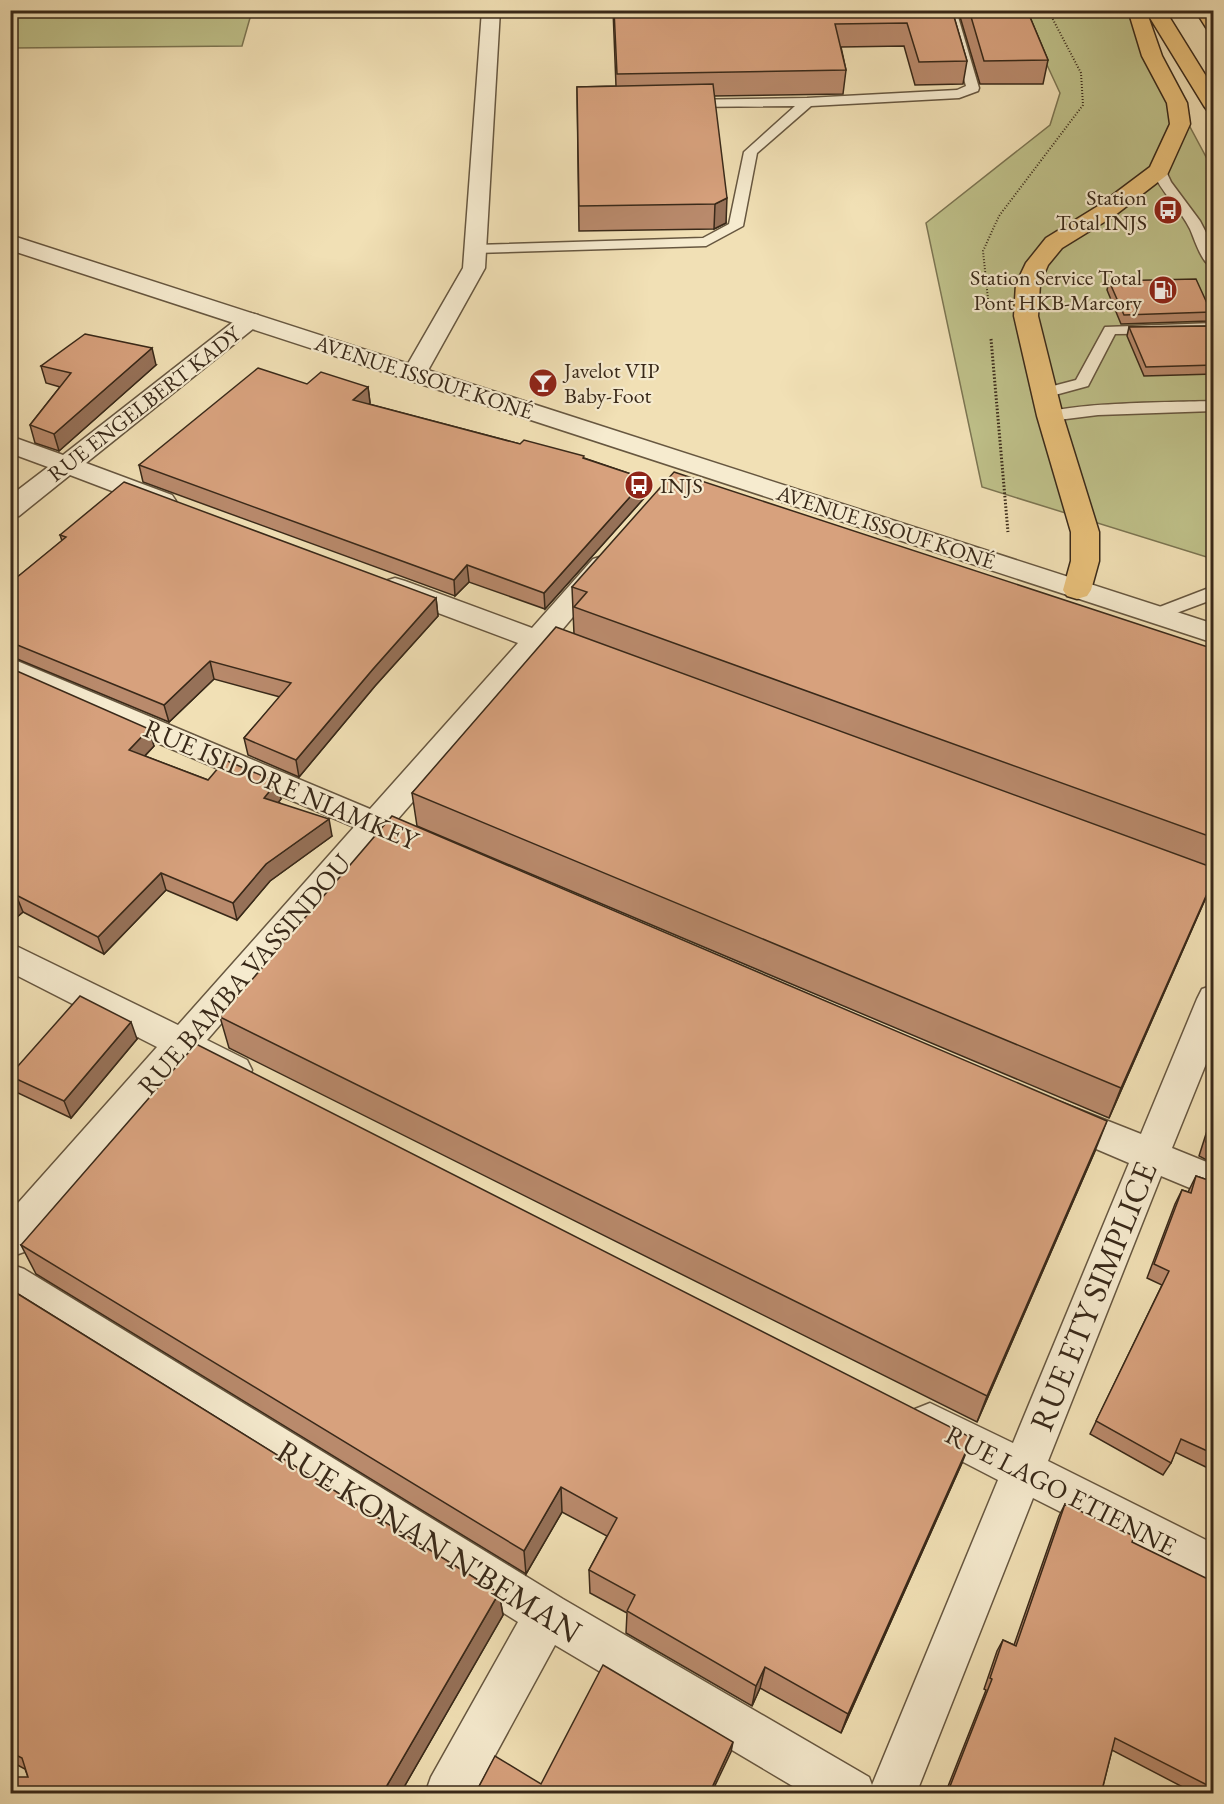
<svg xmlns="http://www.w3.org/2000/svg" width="1224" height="1804" viewBox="0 0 1224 1804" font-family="'EB Garamond',serif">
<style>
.green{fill:#bfc18a;stroke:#7c7552;stroke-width:1.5}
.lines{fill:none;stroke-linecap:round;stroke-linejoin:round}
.service-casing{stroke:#675740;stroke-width:3}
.minor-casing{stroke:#675740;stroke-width:3}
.tertiary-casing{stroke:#675740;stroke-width:3}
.motorway-casing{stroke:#392919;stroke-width:3}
.path-far1{stroke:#392919;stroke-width:2;stroke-dasharray:1 2;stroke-linecap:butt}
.path{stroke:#392919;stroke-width:3;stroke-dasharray:1.5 2;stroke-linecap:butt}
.service{fill:#f6ebcf;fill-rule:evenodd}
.minor{fill:#f6ebcf;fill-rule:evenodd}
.tertiary{fill:#f6ebcf;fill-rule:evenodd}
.motorway{fill:#e8c07a;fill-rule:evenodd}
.wall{fill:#b98a6c;stroke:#392919;stroke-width:1.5}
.shaded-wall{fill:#967158;stroke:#392919;stroke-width:1.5}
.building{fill:#d7a17d;stroke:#392919;stroke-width:1.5}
.labels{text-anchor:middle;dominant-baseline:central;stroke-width:4.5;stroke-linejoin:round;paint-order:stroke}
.far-poi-label{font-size:22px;fill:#392919;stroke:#f6ebcf;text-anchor:end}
.far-street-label{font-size:22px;fill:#392919;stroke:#f6ebcf}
.street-label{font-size:27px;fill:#392919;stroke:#f6ebcf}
.near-street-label{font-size:33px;fill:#392919;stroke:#f6ebcf}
</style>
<rect width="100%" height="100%" fill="#f1e0b5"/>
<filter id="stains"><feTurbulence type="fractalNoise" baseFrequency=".00333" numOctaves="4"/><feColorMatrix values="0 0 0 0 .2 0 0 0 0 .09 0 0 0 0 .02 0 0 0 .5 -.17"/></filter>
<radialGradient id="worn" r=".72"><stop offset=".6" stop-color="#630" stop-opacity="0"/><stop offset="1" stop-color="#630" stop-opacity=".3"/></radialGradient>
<!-- green -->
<g class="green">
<polygon points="10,11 11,10 252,11 242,46 11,48"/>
<polygon points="1022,11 1128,11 1213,170 1213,559 982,487 926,223 1050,125 1060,93"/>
</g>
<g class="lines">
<!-- service casing -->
<g class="service-casing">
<g id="service">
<polygon points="944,10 956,10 979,88 978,91 959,98 811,106 757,153 743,226 706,246 475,253 468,249 475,245 703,238 729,224 744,152 795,106 687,107 681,103 682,100 807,98 957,90 966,86"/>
<path d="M1159,166l5,1 7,15 29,39 14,27v20c-12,-3 -19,-28 -24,-39 -10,-21 -29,-36 -38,-59z"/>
<polygon points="1214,323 1214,333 1115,334 1088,386 1044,398 1036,393 1038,390 1076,380 1105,327"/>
<path d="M1214,401v10l-116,4 -48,6 -8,-5c11,-14 146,-14 172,-15z"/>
<polygon points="1214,586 1214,599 1155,621 1149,619 1146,615 1149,611"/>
</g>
</g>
<!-- minor casing -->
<g class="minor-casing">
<g id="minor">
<polygon points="482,10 500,10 485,268 426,374 423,379 414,381 405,379 402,374 463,268"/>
<polygon points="250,313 258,315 262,320 258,325 86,463 172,495 176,501 172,507 163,509 154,507 70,475 19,516 10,518 10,496 48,467 10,453 10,436 63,455 242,315"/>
<polygon points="603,556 613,559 617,565 556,637 595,651 600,658 595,665 585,668 542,653 397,820 434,836 439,844 434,852 423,856 381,839 207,1040 247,1060 252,1070 247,1080 234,1085 187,1063 24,1252 10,1257 10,1212 157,1047 10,972 10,943 178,1025 354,827 10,680 10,658 370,809 518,643 385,593 381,587 385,581 395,578 405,581 532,628 593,559"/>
<polygon points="1214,985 1214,1044 1172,1148 1214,1165 1214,1198 1161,1176 1048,1461 1214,1544 1214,1589 1033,1498 916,1794 806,1794 555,1645 474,1794 425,1794 431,1777 518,1622 10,1304 10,1264 24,1269 563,1599 869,1777 872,1785 998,1480 915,1437 909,1423 915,1409 930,1403 1013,1443 1129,1163 1047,1128 1042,1117 1047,1106 1060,1102 1141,1134 1197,999 1202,989"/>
</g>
</g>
<!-- tertiary casing -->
<g class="tertiary-casing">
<polygon id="tertiary" points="10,235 1214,624 1214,643 10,250"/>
</g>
<!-- motorway casing -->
<g class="motorway-casing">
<g id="motorway">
<polygon points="1128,10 1165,10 1214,89 1214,112 1207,110 1204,106 1147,13 1162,56 1187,103 1190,124 1167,175 1114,216 1062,248 1048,265 1040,284 1038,316 1063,416 1099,532 1099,561 1091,590 1087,596 1077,599 1067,596 1063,590 1071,561 1071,532 1037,416 1014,316 1016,284 1026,263 1046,238 1098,206 1150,167 1170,124 1167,103 1142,56"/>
<polygon points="1195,10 1214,10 1214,31 1207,29"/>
</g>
</g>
<!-- path-far1 -->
<polyline class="path-far1" points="988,299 983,251 999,216 1083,105 1081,73 1048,10"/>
<!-- path -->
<polyline class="path" points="991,339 1008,532"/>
<!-- service -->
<use href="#service" class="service"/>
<!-- minor -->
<use href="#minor" class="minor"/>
<!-- tertiary -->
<use href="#tertiary" class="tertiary"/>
<!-- motorway -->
<use href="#motorway" class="motorway"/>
</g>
<!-- wall -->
<g class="wall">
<polygon points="613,10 952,10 967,61 963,84 915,85 904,46 841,47 846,70 843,94 714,96 726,223 714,229 579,231 577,87 616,86"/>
<polygon points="958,10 1027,10 1048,60 1043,84 980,84"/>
<polygon points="1109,281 1211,312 1209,321 1121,324 1107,290"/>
<polygon points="1214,326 1214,374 1144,376 1127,336 1129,327"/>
<polygon points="156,365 59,451 35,443 30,425 60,387 46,383 41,366"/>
<polygon points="307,384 368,387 370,403 369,404 520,444 584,458 646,479 646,496 545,609 469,582 455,596 143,482 139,465"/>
<polygon points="60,535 436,598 438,616 375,686 299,777 248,755 244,738 280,697 214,679 169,722 10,656 10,583 62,541"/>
<polygon points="572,587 1214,649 1214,879 1109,1118 417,826 412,793 574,634"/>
<polygon points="10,668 154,746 145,756 208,780 281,799 278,802 332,836 270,881 237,920 166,890 104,954 23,912 10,923"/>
<polygon points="220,1017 1095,1151 977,1422 229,1048"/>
<polygon points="137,1039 71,1118 18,1093 10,1077 10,1075"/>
<polygon points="1214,1109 1214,1164 1199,1156"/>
<polygon points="1196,1176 1214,1182 1214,1471 1175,1452 1171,1463 1163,1475 1090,1434 1162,1285 1147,1278 1175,1204 1182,1190 1188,1192"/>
<polygon points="21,1245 962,1463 841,1733 760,1688 752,1706 626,1633 627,1613 590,1593 589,1570 607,1536 562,1512 526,1574 36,1274"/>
<polygon points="10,1289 499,1593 503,1615 400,1794 10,1794 28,1777 25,1769 10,1761"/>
<polygon points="1065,1504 1132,1542 1214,1794 1196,1794 1112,1750 1101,1794 945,1794 986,1690 984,1689 997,1651 1003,1640 1014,1645 1059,1516"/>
</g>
<!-- shaded-wall -->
<g class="shaded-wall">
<polygon points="727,198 726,223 714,229 715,204"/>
<polygon points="152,348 156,365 59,451 54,434"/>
<polygon points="368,387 370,403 356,416 353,400"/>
<polygon points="646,479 646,496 545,609 544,593"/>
<polygon points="467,565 469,582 455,596 454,580"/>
<polygon points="436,598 438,616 375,686 299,777 296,760 373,669"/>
<polygon points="210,661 214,679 169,722 164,705"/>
<polygon points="149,729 154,746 134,767 129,750"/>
<polygon points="277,782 281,799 268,815 264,798"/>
<polygon points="329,819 332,836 270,881 237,920 233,903 266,864"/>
<polygon points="161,873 166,890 104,954 98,937"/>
<polygon points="1214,878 1204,902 1109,1118 1121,1088"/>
<polygon points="16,895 23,912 10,923 10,900"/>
<polygon points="131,1022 137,1039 71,1118 64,1101"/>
<polygon points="1107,1121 1095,1151 977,1422 987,1396"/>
<polygon points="972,1438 962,1463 841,1733 848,1714"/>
<polygon points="561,1487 562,1512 526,1574 524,1551"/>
<polygon points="499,1593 503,1615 400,1794 382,1794"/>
<polygon points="765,1667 760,1688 752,1706 756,1686"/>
<polygon points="733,1742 731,1752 711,1794 709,1794"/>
</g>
<!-- building -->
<g class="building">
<polygon points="614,10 952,10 967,61 919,62 907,23 835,24 846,70 617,74"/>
<polygon points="969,10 1027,10 1048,60 984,61"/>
<polygon points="713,84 727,198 715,204 579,206 577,87"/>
<polygon points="1196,279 1211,312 1124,315 1109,281"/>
<polygon points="1214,326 1214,365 1146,367 1129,327"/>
<polygon points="85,334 152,348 54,434 30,425 71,373 41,366"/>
<polygon points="258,368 307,384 321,372 368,387 353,400 520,444 524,440 584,456 583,458 646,479 544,593 467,565 454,580 139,465"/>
<polygon points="674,472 1214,649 1214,838 574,607 587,592 572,587"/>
<polygon points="124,482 436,598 373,669 296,760 244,738 291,683 210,661 164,705 10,642 10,583 66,537 60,535"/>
<polygon points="556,627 1214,868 1214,878 1121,1088 412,793"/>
<polygon points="10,668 149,729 129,750 208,780 225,760 277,782 264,798 329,819 266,864 233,903 161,873 98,937 16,895 10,900"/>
<polygon points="392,816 1107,1121 987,1396 220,1017"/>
<polygon points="80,996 131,1022 64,1101 10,1076 10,1075"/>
<polygon points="196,1044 972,1438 848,1714 765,1667 756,1686 627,1611 635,1595 589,1570 617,1518 561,1487 524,1551 21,1245"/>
<polygon points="1214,1118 1214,1145 1206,1142"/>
<polygon points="1196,1176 1214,1182 1214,1454 1181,1439 1171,1463 1096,1421 1169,1271 1154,1264 1182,1190 1191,1193"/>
<polygon points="10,1289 499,1593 382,1794 10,1794 10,1777 28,1777 22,1758 10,1752"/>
<polygon points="1065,1504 1134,1536 1132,1542 1214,1582 1214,1794 1209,1794 1211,1787 1115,1738 1101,1794 947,1794 992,1679 990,1678 1003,1640 1016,1646"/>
<polygon points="603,1665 733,1742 709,1794 475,1794 495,1756 541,1784"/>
</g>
<!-- icons -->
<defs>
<g id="bus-disc" transform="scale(1.5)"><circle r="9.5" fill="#8f2418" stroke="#f6ebcf"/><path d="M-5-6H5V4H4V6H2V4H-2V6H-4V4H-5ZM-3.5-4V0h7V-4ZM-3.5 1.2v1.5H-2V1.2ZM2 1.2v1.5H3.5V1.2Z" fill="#fff"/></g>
<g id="fuel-disc" transform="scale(1.5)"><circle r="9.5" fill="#8f2418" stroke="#f6ebcf"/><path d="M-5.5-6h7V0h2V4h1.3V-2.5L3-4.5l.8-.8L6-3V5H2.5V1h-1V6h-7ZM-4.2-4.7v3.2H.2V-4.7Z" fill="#fff"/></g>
<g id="bar-disc" transform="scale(1.5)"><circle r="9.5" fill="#8f2418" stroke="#f6ebcf"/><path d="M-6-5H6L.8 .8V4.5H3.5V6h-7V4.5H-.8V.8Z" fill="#fff"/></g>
</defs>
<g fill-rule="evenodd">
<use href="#bus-disc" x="1168" y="210"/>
<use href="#fuel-disc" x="1163" y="290"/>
<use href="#bar-disc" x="543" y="383"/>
<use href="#bus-disc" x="639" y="485"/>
</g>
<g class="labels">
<!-- far-poi labels -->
<g class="far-poi-label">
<text x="1147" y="197">Station<tspan x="1147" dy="25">Total INJS</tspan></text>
<text x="1142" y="277">Station Service Total<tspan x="1142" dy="25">Pont HKB-Marcory</tspan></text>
<text x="564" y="370" text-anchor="start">Javelot VIP<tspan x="564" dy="25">Baby-Foot</tspan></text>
<text x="660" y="485" text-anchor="start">INJS</text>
</g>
<!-- far-street labels -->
<g class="far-street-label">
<text transform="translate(424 377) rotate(18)">AVENUE ISSOUF KONÉ</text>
<text transform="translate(144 404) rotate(-38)">RUE ENGELBERT KADY</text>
<text transform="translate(886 527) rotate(18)">AVENUE ISSOUF KONÉ</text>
</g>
<!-- street labels -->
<g class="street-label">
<text transform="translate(281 784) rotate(23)">RUE ISIDORE NIAMKEY</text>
<text transform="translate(244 974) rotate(-49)">RUE BAMBA VASSINDOU</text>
<text transform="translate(1061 1490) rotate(27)">RUE LAGO ETIENNE</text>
</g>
<!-- near-street labels -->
<g class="near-street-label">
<text transform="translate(1093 1296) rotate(-68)">RUE ETY SIMPLICE</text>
<text transform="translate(429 1541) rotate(32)">RUE KONAN N'BEMAN</text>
</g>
</g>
<!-- margin -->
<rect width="1224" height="1804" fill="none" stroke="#f1e0b5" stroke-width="36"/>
<rect x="12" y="12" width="1200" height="1780" fill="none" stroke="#392919" stroke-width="3"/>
<rect x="18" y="18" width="1188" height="1768" fill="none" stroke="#392919" stroke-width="1.5"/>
<rect width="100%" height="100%" filter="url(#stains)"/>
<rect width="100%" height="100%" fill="url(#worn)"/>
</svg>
